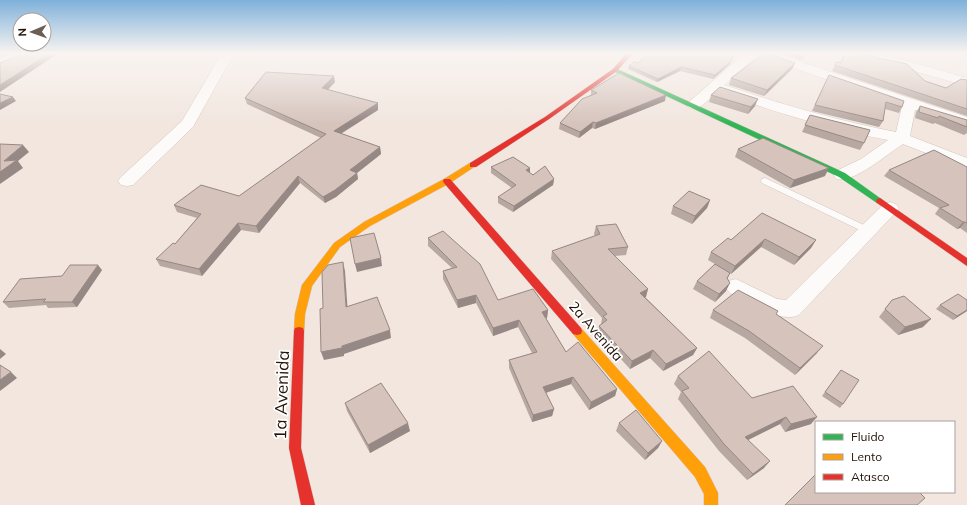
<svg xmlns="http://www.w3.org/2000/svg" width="967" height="505" viewBox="0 0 967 505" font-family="Mulish,sans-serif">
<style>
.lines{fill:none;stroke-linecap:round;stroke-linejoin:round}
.lane-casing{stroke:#d3c4bb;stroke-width:1}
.street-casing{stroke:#d3c4bb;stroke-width:1}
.fast-casing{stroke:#d3c4bb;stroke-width:1}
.slow-casing{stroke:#d3c4bb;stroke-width:1}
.jam-casing{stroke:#d3c4bb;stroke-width:1}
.lane{fill:#fdfbfa;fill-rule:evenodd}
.street{fill:#fdfbfa;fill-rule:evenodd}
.fast{fill:#30b455;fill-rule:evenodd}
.slow{fill:#ff9f0a;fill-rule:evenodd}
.jam{fill:#e5322d;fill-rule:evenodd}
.wall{fill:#b8a8a2}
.shaded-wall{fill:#968884}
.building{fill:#d6c3bc;stroke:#968884}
.labels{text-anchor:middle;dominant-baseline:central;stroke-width:3.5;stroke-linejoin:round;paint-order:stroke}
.street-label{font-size:14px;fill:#261408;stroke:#fff}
.near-street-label{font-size:17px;fill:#261408;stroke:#fff}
</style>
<rect width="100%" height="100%" fill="#f2e6df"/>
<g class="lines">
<!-- lane casing -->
<g class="lane-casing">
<polygon id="lane" points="765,178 870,228 872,230 870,232 864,232 762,183 761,181 762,179"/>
</g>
<!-- street casing -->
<g class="street-casing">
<g id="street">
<polygon points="12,53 28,53 26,56 0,68 0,59"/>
<polygon points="222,53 234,53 193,127 133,185 127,186 121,185 118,181 121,177 182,121"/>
<path d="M745,53h29l193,64v9l-52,-16 -5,26 57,22v11l-64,-25c-16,10 -48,39 -67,35l-2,-4 2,-4 25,-12 27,-19c-59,-11 -115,-29 -171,-48 -9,7 -16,19 -28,16l-2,-3 2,-3zM757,55l145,51 -6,26c-59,-11 -115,-28 -172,-47z"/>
<path d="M846,53c41,0 81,14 121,25v8l-60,-17 -59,-13z"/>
<path d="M890,202l6,2 3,4 -3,4 -97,103c-3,1 -6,2 -9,2 -17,1 -57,-16 -65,-30l3,-6 8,-2 41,20 9,1 98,-96z"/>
</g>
</g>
<!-- fast casing -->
<g class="fast-casing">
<polygon id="fast" points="615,68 845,173 884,201 880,204 877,203 839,177 613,71 612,70"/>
</g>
<!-- slow casing -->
<g class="slow-casing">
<g id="slow">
<polygon points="470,163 473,163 477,165 450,183 370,226 340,247 312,286 305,314 304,331 303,334 299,335 295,334 294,331 295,314 302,285 334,243 364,222 444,179"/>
<polygon points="577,327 581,328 705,467 718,493 718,505 704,505 704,494 695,477 573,334 572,331 573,328"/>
</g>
</g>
<!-- jam casing -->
<g class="jam-casing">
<g id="jam">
<polygon points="627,53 633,53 617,71 549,119 476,167 470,167 470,163 545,117 613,69"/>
<polygon points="444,179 450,179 581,328 582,331 581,334 577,335 573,334 444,183 443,181"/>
<polygon points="880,198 967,258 967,266 877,203 876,201 877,199"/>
<polygon points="299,327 303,328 304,331 301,448 315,505 301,505 289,448 294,331 295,328"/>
</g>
</g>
<!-- lane -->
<use href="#lane" class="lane"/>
<!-- street -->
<use href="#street" class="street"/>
<!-- fast -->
<use href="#fast" class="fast"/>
<!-- slow -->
<use href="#slow" class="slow"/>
<!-- jam -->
<use href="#jam" class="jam"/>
</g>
<!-- wall -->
<g class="wall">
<polygon points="734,53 730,64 713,79 680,71 657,82 628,69 629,66 638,63"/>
<polygon points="779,53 805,53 804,57 801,60"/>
<polygon points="844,53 857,53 925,81 946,88 967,80 967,116 832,71 836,62 840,63"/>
<polygon points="795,63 792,69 764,96 729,85 731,78"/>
<polygon points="829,75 902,107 899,113 885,109 883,121 879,127 812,111"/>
<polygon points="335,82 328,90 378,110 341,134 380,147 381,154 357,173 358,179 336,197 325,203 300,183 259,233 241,230 202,276 160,266 156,259 175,244 197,218 177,212 174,205 239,196 321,138 247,104 245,98"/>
<polygon points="591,90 665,101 595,129 592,128 579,138 559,129 560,123 591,95"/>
<polygon points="711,95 755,106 748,114 709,102"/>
<polygon points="920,106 967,120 967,133 964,135 935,123 933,124 915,118 916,112"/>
<polygon points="810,115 864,143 860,150 802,132"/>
<polygon points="738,149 825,176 790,188 735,157"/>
<polygon points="491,167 530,168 530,173 533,175 554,179 553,185 513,212 498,203 498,197 512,188 491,173"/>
<polygon points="967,167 967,233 960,228 957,229 935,214 939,208 884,176 889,170"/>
<polygon points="710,200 707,208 692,224 671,214 673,206"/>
<polygon points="762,213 816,240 811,248 794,265 761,247 731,274 730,273 728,278 726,291 715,302 693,289 697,281 715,264 708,260 711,252 731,240"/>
<polygon points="596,226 628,247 626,255 615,256 648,289 645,297 697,348 693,355 663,371 650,358 630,369 598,334 599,326 601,324 602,318 551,259 552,251 595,236 594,234"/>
<polygon points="428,238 498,300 548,310 547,318 546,318 566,352 617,389 615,396 589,410 571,384 546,393 554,409 552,416 532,422 509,368 509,360 532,353 518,327 493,336 476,303 458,308 443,279 443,271 452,268 428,246"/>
<polygon points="102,270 77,307 48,308 46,305 9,308 3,302 62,276"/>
<polygon points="892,300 923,327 898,335 879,317"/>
<polygon points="940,305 967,311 953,320 936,309"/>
<polygon points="713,310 776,314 817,353 795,375 745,338 710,318"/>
<polygon points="841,370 843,404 840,408 822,396"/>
<polygon points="678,376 752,398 811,424 785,432 780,424 748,440 764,468 747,480 719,451 678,399 681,392 674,384"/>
<polygon points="345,403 410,431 370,453 347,411"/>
<polygon points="619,423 662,441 658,448 645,460 616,431"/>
</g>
<!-- shaded-wall -->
<g class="shaded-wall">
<polygon points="0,53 9,53 0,57"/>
<polygon points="50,53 59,53 0,92 0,85"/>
<polygon points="806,53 804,57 801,60 802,57"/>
<polygon points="731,61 730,64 713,79 715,75"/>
<polygon points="795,63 792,69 764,96 767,90"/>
<polygon points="681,67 680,71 657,82 658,79"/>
<polygon points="334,76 335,82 323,94 322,88"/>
<polygon points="666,95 665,101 595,129 596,123"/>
<polygon points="13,97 16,101 0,110 0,103"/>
<polygon points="758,99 755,106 748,114 751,107"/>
<polygon points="378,103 378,110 335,137 334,131"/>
<polygon points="593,122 592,128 579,138 580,132"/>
<polygon points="23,145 29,152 18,161 23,168 0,184 0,172 4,161"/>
<polygon points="380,147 381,154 357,173 358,179 336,197 325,203 323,197 350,170"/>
<polygon points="530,168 530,174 526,170"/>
<polygon points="829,168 825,176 790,188 794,180"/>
<polygon points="298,176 300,183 259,233 256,226"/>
<polygon points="554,179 553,185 513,212 514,206"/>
<polygon points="710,200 707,208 692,224 695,216"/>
<polygon points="963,222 965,222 960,228 957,229"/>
<polygon points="238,223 241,230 202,276 199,269"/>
<polygon points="765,239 761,247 731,274 735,266"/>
<polygon points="816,240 811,248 794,265 799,257"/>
<polygon points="381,258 382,266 357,272 355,264"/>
<polygon points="343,262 345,271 348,315 346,307"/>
<polygon points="98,265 102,270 77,307 72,302"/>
<polygon points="730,283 726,291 715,302 719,294"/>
<polygon points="648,289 646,297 638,300 640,293"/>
<polygon points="476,295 476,303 458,308 457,300"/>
<polygon points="548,310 547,318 541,320 542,312"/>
<polygon points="967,310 967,311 953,320 957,316"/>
<polygon points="931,319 923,327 898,335 905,327"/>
<polygon points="519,320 518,327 493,336 493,328"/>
<polygon points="390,330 391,338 344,354 344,356 324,360 321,352 342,346"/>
<polygon points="823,346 817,353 795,375 800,368"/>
<polygon points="697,348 693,355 663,371 666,364"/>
<polygon points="0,349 6,354 0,359"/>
<polygon points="653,350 650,358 630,369 632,361"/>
<polygon points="11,372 17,378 0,391 0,380"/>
<polygon points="573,377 571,384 542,394 543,387"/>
<polygon points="617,389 615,396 589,410 591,402"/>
<polygon points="554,409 552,416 532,422 533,415"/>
<polygon points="786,417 780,424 740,444 745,437"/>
<polygon points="817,417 811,424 785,432 791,424"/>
<polygon points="408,423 410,431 370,453 368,445"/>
<polygon points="662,441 658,448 645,460 648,453"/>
<polygon points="770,461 764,468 747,480 753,474"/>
</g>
<!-- building -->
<g class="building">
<polygon points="24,53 50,53 0,85 0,63"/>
<polygon points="648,53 734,53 731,61 715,75 681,67 658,79 629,66 634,62 638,63"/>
<polygon points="765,53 767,53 795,63 767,90 731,78"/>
<polygon points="791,53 806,53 802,57"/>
<polygon points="845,53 857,53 907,64 925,81 946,88 961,79 967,80 967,109 835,65 836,62 841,63"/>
<polygon points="266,72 334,76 322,88 378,103 334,131 380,147 350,170 357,173 335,190 323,197 298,176 256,226 238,223 199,269 156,259 173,243 175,244 201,214 174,205 201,185 239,196 326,134 245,98"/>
<polygon points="619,73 666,95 596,123 593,122 580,132 560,123 582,99 597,93 591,90"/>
<polygon points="829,75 904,101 902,107 886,102 883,121 815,105"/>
<polygon points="720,87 758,99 751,107 711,95"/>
<polygon points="0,94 13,97 0,103"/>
<polygon points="920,106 967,120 967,127 939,116 938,118 919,112"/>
<polygon points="810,115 870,130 864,143 805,125"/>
<polygon points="763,138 829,168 794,180 738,149"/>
<polygon points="0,144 23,145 4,161 17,160 0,172"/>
<polygon points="934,150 967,167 967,223 965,222 963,222 940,208 949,205 889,170"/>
<polygon points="513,157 530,168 526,170 533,175 545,166 554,179 514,206 498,197 516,185 491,167"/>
<polygon points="689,191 710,200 695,216 673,206"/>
<polygon points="762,213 816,240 799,257 765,239 735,266 711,252 728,238 731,240"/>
<polygon points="616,224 628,247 608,249 648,289 640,293 697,348 666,364 653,350 632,361 599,326 607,320 603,316 607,314 552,251 600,234 596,226"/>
<polygon points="443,231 480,264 498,300 533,289 548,310 542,312 566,352 578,342 617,389 591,402 573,377 543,387 554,409 533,415 509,360 537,352 519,320 493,328 476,295 457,300 443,271 457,267 428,238"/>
<polygon points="374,233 381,258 355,264 350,238"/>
<polygon points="343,262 346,307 377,297 390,330 342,346 342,348 321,352 320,309 323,308 322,272 328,265"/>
<polygon points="715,264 730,273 727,278 730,283 719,294 697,281"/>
<polygon points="70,265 98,265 72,302 43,302 46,299 3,302 20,279 62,276"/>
<polygon points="738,290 778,311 776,314 823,346 800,368 749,331 713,310"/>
<polygon points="958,294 967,300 967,310 957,316 940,305"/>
<polygon points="904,296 931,319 905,327 885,309 892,300"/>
<polygon points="709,351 752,398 793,386 817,417 791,424 786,417 745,437 770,461 753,474 724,444 682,391 689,388 678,376"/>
<polygon points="0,365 11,372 0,380"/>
<polygon points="841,370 859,380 843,404 825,392"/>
<polygon points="381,383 408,423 368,445 345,403"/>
<polygon points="636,410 662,441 648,453 619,423"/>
<polygon points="816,474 816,492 919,492 925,498 917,505 785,505"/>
</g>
<!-- sky -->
<linearGradient id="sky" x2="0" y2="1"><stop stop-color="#7fb1da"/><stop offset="0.43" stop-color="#f9f4f1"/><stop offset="1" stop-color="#f9f4f1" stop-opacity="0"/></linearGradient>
<rect width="967" height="124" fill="url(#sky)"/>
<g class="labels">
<!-- street labels -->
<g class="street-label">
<text transform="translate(596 331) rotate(49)">2a Avenida</text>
</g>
<!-- near-street labels -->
<g class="near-street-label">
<text transform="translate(281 395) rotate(-88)">1a Avenida</text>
</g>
</g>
<!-- legend -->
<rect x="815" y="421" width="140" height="72" fill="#ffffff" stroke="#a8a19c"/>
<rect x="823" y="434" width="20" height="6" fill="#30b455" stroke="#a8a19c"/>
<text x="851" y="441" font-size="12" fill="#261408">Fluido</text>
<rect x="823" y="454" width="20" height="6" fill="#ff9f0a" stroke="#a8a19c"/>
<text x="851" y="461" font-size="12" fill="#261408">Lento</text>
<rect x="823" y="474" width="20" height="6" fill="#e5322d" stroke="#a8a19c"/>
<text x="851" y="481" font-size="12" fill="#261408">Atasco</text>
<!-- north arrow -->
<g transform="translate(32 32) rotate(268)"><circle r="19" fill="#ffffff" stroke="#a8a19c"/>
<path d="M0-3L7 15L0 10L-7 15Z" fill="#6d5e53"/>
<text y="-6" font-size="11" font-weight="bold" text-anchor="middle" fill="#261408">N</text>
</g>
</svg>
